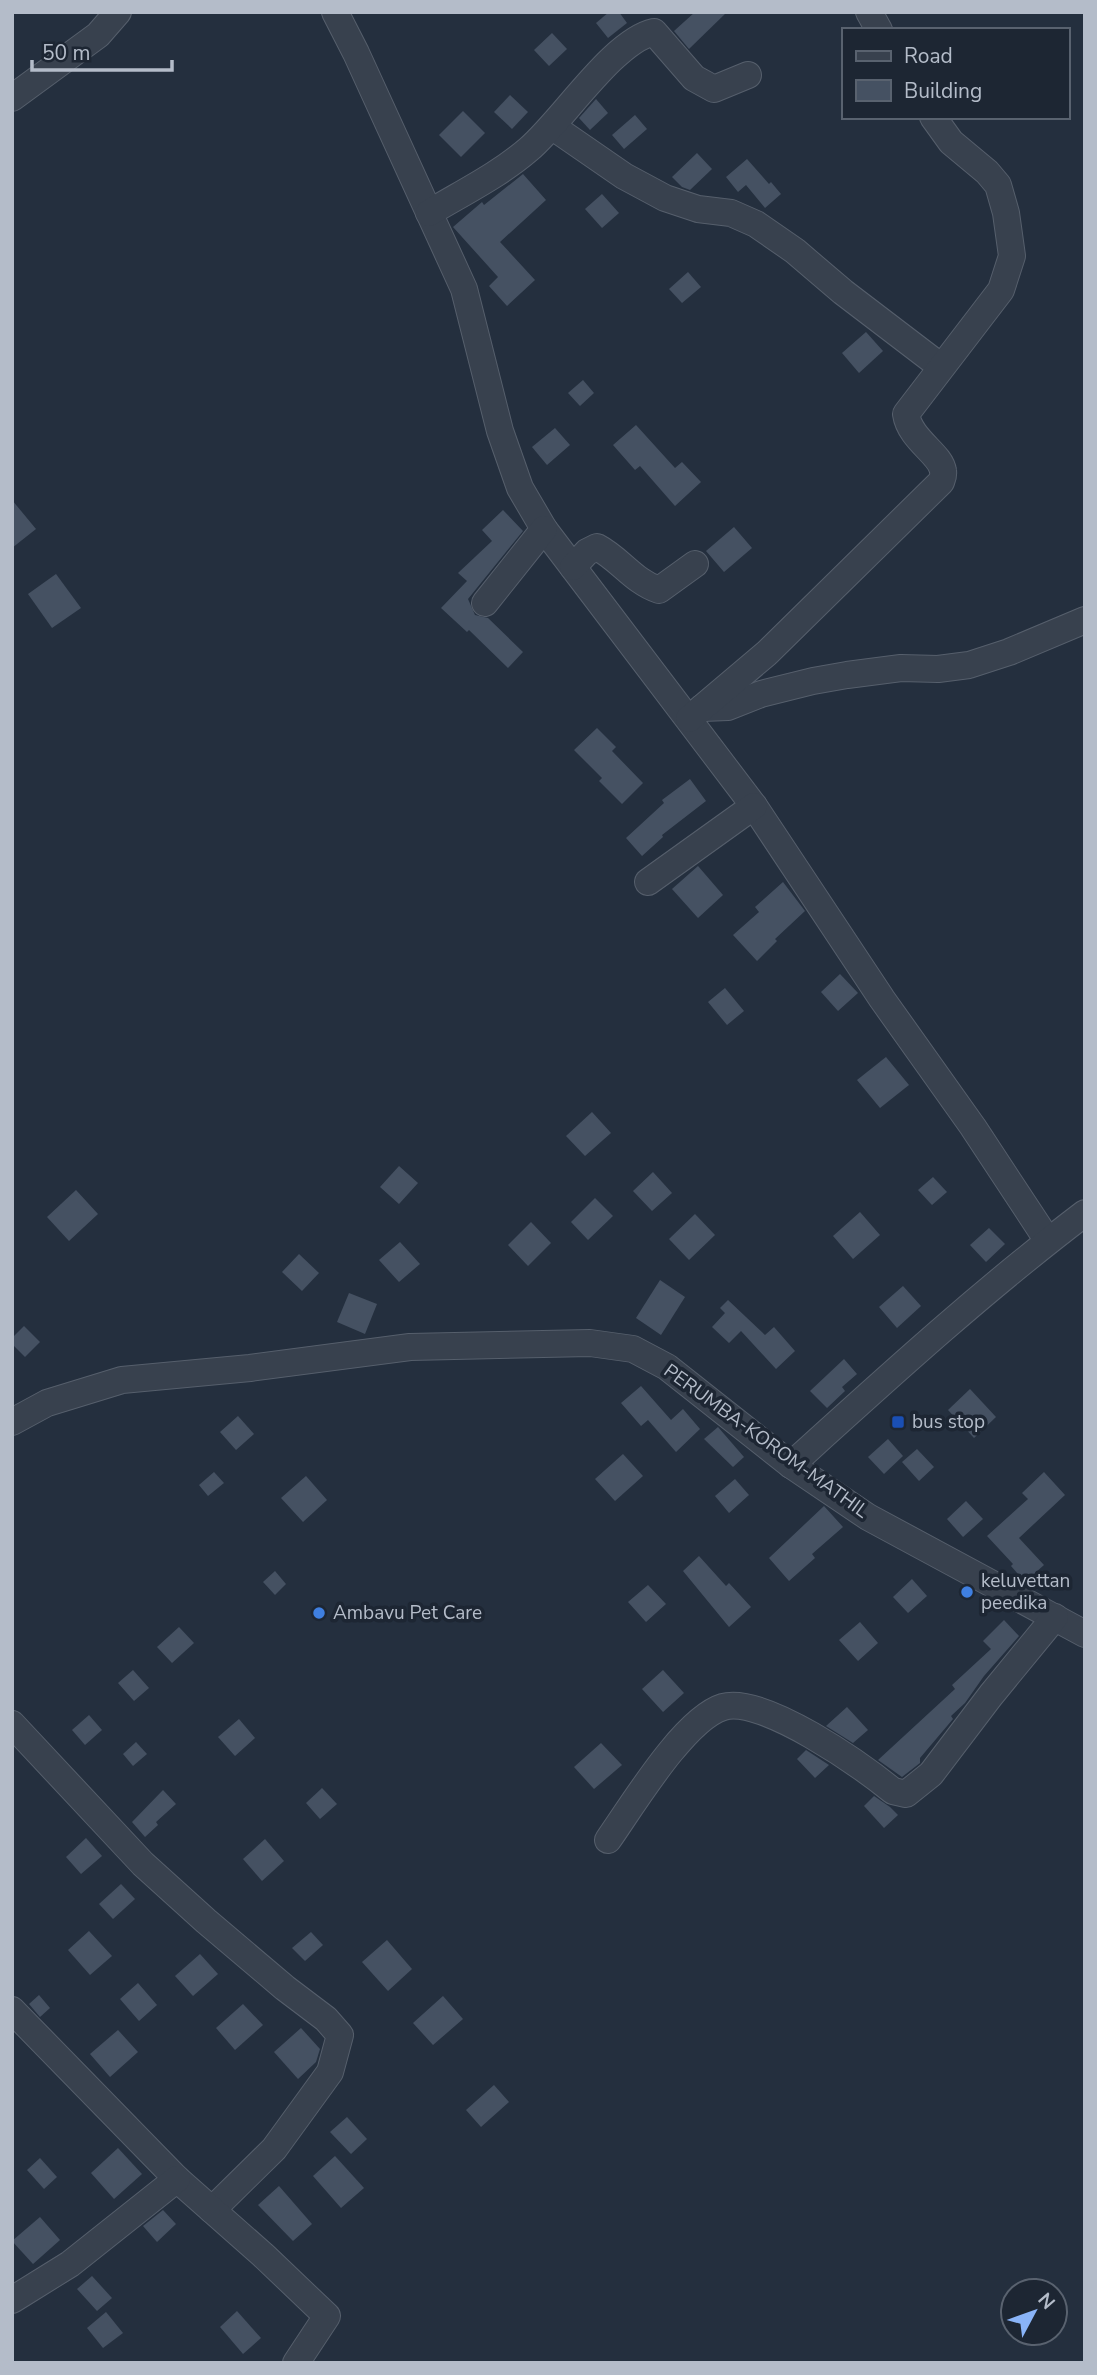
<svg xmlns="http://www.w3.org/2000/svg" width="1097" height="2375" viewBox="0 0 1097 2375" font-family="'Nunito Sans',sans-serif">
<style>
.building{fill:#455162}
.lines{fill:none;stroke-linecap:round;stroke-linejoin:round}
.minor-casing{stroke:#565f6c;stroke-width:28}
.minor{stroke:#38414e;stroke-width:26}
.transit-dot{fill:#1a4fb4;stroke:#1d2633;stroke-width:2.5}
.shop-dot{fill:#3f7fe0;stroke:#1d2633;stroke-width:2.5}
.labels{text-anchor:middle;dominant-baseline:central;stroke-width:7;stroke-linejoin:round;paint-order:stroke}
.poi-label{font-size:19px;fill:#b4bcc9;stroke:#1d2633;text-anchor:start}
.street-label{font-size:19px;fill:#b4bcc9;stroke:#1d2633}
</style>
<rect width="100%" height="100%" fill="#242f3e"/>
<!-- building -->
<g class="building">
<polygon points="609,12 619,12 627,23 608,38 596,23"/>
<polygon points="695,12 727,12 689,49 674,31"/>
<polygon points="552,33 567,49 549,66 534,50"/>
<polygon points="510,95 528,112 512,129 494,112"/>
<polygon points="596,99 608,113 590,130 579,118"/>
<polygon points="463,111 485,133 461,157 439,135"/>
<polygon points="635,115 647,129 624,149 612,135"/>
<polygon points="697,153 712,169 690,190 682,187 672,177"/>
<polygon points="747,159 769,184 771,182 781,194 765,208 746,185 738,192 726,177"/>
<polygon points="523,174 546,200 500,242 535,280 507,306 489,286 498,277 453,227 482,202 484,205"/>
<polygon points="602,194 619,213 602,228 585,209"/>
<polygon points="688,272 701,287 682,303 669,289"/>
<polygon points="866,332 883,351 859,373 842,353"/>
<polygon points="583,380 594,393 580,406 568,393"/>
<polygon points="636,425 675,468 682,462 701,482 675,506 640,466 635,470 613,445"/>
<polygon points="555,428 570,445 547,465 532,447"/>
<polygon points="12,500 36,529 12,548"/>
<polygon points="503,510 523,531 468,599 475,615 488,618 523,652 508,668 469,630 467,632 441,608 467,581 458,573 492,541 482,530"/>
<polygon points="734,527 752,548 724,572 706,551"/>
<polygon points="56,574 81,608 52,628 28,594"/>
<polygon points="597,728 616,747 612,751 643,783 622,804 599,781 602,778 574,750"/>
<polygon points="690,779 706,801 662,835 663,837 642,856 626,838 664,803 662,800"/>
<polygon points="698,866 723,895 698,918 672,889"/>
<polygon points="783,882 805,911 775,939 777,941 757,961 733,935 759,912 755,907"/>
<polygon points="840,974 858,993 838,1011 821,992"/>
<polygon points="725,988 744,1011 727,1025 708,1002"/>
<polygon points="886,1057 909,1085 880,1108 857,1080"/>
<polygon points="592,1112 611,1133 585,1156 566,1136"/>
<polygon points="399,1166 418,1183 399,1204 380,1187"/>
<polygon points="653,1172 672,1193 652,1211 633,1191"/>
<polygon points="933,1177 947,1192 932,1205 918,1190"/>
<polygon points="76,1190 98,1214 69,1241 47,1217"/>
<polygon points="595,1198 613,1216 588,1240 571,1222"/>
<polygon points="860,1212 880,1235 853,1259 833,1236"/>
<polygon points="695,1214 715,1235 689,1260 669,1239"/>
<polygon points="531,1222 551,1243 528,1266 508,1245"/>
<polygon points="989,1228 1005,1244 986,1262 970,1245"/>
<polygon points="400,1242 420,1264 399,1282 379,1260"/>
<polygon points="299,1254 319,1273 302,1291 282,1272"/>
<polygon points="660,1280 685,1297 661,1335 636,1318"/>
<polygon points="903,1286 921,1306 897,1328 879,1307"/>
<polygon points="349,1293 377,1304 365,1334 337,1322"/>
<polygon points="728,1300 765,1335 774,1327 795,1351 776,1369 741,1331 729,1343 712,1327 725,1313 720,1308"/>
<polygon points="24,1326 40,1342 25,1357 12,1344 12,1338"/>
<polygon points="844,1359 857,1374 842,1387 845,1391 827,1408 810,1391"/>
<polygon points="641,1386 671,1420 683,1409 700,1429 676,1452 648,1420 641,1426 621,1403"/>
<polygon points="970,1389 996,1417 974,1438 948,1410"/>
<polygon points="238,1416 254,1434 236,1450 220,1432"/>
<polygon points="718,1427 744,1457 733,1467 704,1439"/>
<polygon points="888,1439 903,1456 884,1474 868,1457"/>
<polygon points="917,1449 934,1467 919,1481 902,1462"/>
<polygon points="623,1454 643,1476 615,1501 595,1479"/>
<polygon points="214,1472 224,1483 208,1496 199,1485"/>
<polygon points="1044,1472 1065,1495 1019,1538 1044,1565 1025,1582 1011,1566 1013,1564 987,1536 1028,1499 1022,1493"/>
<polygon points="306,1476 327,1500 303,1522 281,1498"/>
<polygon points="735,1479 749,1495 729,1513 715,1496"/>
<polygon points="966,1501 983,1519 963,1537 947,1519"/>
<polygon points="824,1506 843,1527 812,1554 815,1558 789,1581 769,1558"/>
<polygon points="699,1556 726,1586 729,1583 751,1607 729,1627 683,1571"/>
<polygon points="275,1571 286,1584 275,1595 263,1582"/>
<polygon points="912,1579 927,1596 908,1613 893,1597"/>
<polygon points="648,1585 666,1604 646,1622 628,1602"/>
<polygon points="1004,1620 1019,1636 984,1676 965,1703 951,1716 953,1719 920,1758 920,1763 902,1777 878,1760 955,1689 952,1685 991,1649 983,1641"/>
<polygon points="860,1622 878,1643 858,1661 839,1640"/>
<polygon points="179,1627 194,1643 172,1663 157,1647"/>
<polygon points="133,1670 149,1688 134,1701 118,1683"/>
<polygon points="663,1670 684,1693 663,1712 642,1689"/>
<polygon points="847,1707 868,1730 853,1743 826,1726"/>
<polygon points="89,1715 102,1730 85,1745 72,1730"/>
<polygon points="239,1719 255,1738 235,1756 218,1737"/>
<polygon points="136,1742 147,1754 133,1766 123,1754"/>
<polygon points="601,1743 622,1765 594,1789 574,1767"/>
<polygon points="806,1750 829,1765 815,1778 797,1759"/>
<polygon points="322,1788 337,1804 320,1819 306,1803"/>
<polygon points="163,1790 176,1804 156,1822 158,1825 145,1837 132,1822"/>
<polygon points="874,1796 890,1807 898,1815 884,1828 864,1806"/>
<polygon points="86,1838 102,1856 81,1874 66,1857"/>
<polygon points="265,1839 284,1861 262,1881 243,1859"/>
<polygon points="121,1884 135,1899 113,1919 99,1904"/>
<polygon points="89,1931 112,1956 90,1975 68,1950"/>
<polygon points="311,1932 323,1945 305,1961 292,1948"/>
<polygon points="387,1940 412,1969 388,1991 362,1962"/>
<polygon points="200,1954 218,1974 193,1996 175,1976"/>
<polygon points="138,1983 157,2005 139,2021 120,1999"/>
<polygon points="39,1995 50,2008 40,2017 29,2004"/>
<polygon points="443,1996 463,2019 433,2045 413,2023"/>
<polygon points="243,2004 263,2025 235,2050 216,2028"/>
<polygon points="301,2028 320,2049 316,2062 298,2079 274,2052"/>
<polygon points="118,2030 138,2052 110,2077 90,2054"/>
<polygon points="494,2085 509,2102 481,2127 466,2110"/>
<polygon points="347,2117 367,2139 351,2154 330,2132"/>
<polygon points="118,2148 142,2174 114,2199 91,2173"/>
<polygon points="335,2156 364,2188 341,2208 313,2176"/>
<polygon points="40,2158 57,2177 44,2189 27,2170"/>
<polygon points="279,2186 312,2224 293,2241 258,2205"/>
<polygon points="163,2210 176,2224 157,2242 143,2226"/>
<polygon points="40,2217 60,2240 33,2264 12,2241"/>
<polygon points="92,2276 112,2298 97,2311 77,2289"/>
<polygon points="237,2311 261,2338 243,2354 220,2327"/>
<polygon points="106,2312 123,2333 103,2348 87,2328"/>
</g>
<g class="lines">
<!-- minor casing -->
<g class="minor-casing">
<g id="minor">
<polyline points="335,12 356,53 464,289 500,431 520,488 544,529 754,806 882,999 973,1127 1048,1241"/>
<polyline points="869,12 879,30"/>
<polyline points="12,98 98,35 118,12"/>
<polyline points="553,127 624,176 665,198 698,209 731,213 756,224 795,251 843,292 940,366"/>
<path d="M429,213c33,-20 70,-38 100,-64 34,-29 84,-108 125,-117l40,46 20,11 34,-14"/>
<path d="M573,567l14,-15 10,-5c23,12 37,35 62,43l36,-26"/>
<polyline points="485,603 544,529"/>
<polyline points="702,708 728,707 761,694 813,681 847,675 901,668 938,669 969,665 1009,652 1085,620"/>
<path d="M689,719l78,-66 174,-171c1,-3 3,-7 2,-11 -2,-17 -33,-31 -37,-57l95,-124 11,-34 -6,-43 -8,-28 -11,-13 -36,-30 -18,-25"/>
<polyline points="648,882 754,806"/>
<polyline points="12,1422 47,1403 122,1380 250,1368 410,1347 590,1343 633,1349 667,1367 791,1465 868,1517 1085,1634"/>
<path d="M791,1465c95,-86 191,-174 294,-252"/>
<polyline points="12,1724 143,1864 206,1921 285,1988 326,2019 340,2035 330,2072 274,2149 212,2210"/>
<path d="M608,1840c24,-34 76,-121 115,-133 40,-12 139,59 170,84l13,3 25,-20 60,-79 64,-78"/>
<polyline points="12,2010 177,2179 263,2255 327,2316 296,2363"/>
<polyline points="12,2300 70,2264 177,2179"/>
</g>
</g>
<!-- minor -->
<use href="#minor" class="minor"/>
</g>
<!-- markers -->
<rect class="transit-dot" x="891" y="1415" width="14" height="14" rx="3.5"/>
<g class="shop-dot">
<circle cx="967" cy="1592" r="7"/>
<circle cx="319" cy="1613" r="7"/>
</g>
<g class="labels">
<!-- poi labels -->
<g class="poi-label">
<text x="912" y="1422">bus stop</text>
<text x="981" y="1581">keluvettan<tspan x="981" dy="22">peedika</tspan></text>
<text x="333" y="1613">Ambavu Pet Care</text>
</g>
<!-- street labels -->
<g class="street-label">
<text transform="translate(766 1441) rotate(36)">PERUMBA-KOROM-MATHIL</text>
</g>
</g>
<!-- border -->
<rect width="1097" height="2375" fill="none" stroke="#b4bcc9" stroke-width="28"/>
<!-- legend -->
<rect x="842" y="28" width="228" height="91" fill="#1d2633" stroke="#59626f" stroke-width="2"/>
<rect x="856" y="51" width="35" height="10" fill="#38414e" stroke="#59626f" stroke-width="2"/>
<text x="904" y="63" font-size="21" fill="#b4bcc9">Road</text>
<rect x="856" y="80" width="35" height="21" fill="#455162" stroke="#59626f" stroke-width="2"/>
<text x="904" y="98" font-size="21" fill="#b4bcc9">Building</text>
<!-- north arrow -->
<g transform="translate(1034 2312) rotate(49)"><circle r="33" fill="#1d2633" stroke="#59626f" stroke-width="2"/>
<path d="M0-5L12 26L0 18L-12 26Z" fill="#8ab4f8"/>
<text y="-10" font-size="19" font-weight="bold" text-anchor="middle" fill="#b4bcc9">N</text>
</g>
<!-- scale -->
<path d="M32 60v10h140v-10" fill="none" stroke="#b4bcc9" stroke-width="3.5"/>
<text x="42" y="60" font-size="21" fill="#b4bcc9" stroke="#1d2633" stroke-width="5" paint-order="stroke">50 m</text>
</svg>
